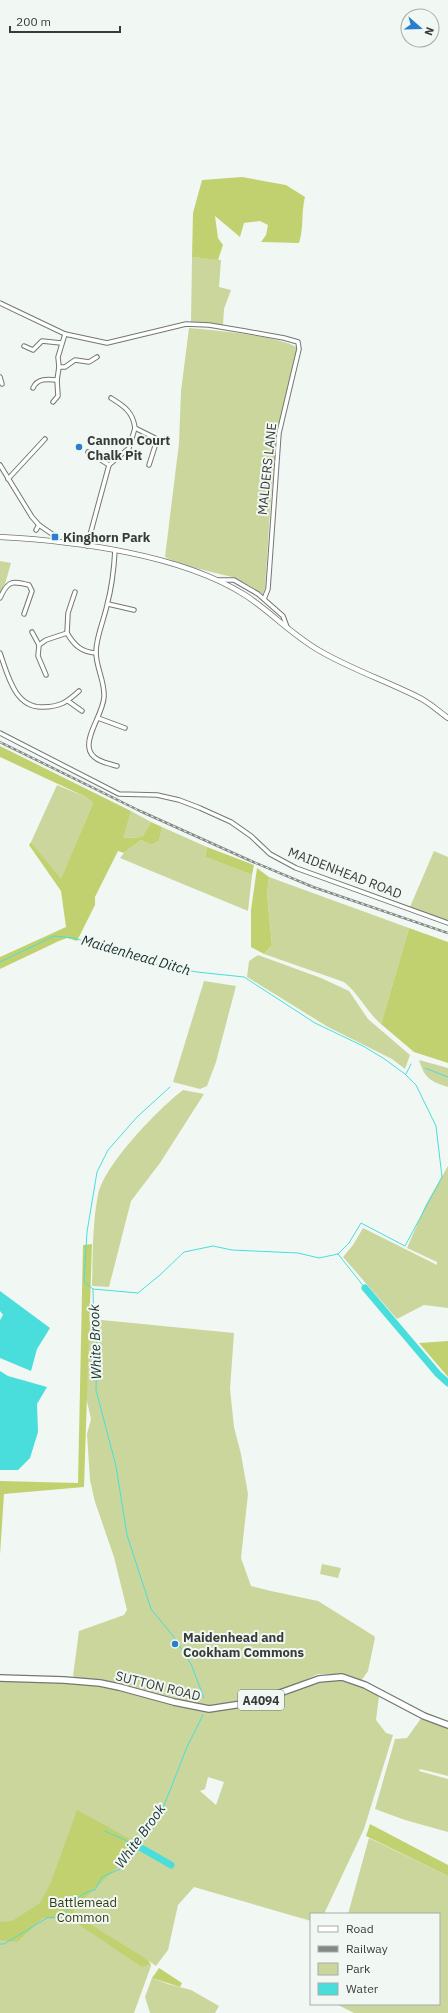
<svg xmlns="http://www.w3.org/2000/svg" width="448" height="2013" viewBox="0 0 448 2013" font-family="'IBM Plex Sans',sans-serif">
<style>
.green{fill:#cbd69d;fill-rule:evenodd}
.forest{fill:#c2d170}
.water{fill:#49dedb}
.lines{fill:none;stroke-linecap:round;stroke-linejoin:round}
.stream{stroke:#49dedb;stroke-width:1}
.river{stroke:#49dedb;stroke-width:7}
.minor-casing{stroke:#727873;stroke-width:5.5}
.secondary-casing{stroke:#727873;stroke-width:6}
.primary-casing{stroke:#727873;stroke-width:8}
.minor{stroke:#fff;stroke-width:3.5}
.secondary{stroke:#fff;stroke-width:4.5}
.primary{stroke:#fff;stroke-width:5.5}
.rail-casing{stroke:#858986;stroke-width:2.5}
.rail{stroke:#f1f8f3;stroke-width:1;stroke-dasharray:3;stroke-linecap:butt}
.poi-dot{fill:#297fcd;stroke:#f1f8f3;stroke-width:1.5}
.labels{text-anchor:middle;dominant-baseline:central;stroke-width:4;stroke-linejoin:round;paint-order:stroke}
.shield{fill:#f1f8f3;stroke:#707471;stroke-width:1}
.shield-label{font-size:12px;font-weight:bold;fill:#383b39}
.poi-label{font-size:13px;font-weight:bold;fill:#383b39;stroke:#f1f8f3;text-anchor:start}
.street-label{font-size:13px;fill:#383b39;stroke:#f1f8f3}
.park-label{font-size:13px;fill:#353b12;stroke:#f1f8f3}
.water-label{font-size:14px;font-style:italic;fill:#17302f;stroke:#f1f8f3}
</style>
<rect width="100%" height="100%" fill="#f1f8f3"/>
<!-- green -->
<g class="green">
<polygon points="192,257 221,260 219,287 231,290 224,309 223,325 191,322"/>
<path d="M189,328c22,2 94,8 108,20l-19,81 -7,68 -6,91 -2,6 -27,-16 -57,-14 -14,-7 14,-114 2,-52z"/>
<polygon points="0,561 11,563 5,584 0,592"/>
<polygon points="57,785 86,797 93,803 61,880 31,842"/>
<polygon points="131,811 151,822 142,837 122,838"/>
<polygon points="162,827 207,847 205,857 252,875 248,911 120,858 124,853 141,840 151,845 159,841"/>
<polygon points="434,851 448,857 448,920 410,907"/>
<path d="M269,877l140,51 -28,96c-14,-12 -22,-30 -37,-42l-80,-28 8,-9 -5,-52z"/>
<polygon points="258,955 321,978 349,991 368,1019 410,1055 405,1069 392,1059 328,1027 247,977 249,961"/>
<polygon points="204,981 236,986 216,1062 207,1086 200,1089 173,1082"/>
<path d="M419,1060l29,8v19c-18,-6 -23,-8 -29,-27z"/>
<path d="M183,1090l21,4 -44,69 -29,38 -22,86 -17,-1c1,-30 0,-61 6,-91 6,-30 60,-86 85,-105z"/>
<polygon points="448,1166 448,1308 424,1305 397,1319 343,1257 353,1245 363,1228 437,1265 437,1262 407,1248 426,1204"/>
<path d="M85,1320l11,2 6,-2 132,13 -4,56 4,38 7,27 7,40 -7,64 10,28 20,5 47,10 56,35 1,2 -7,33 -7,10 -27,-7h-16l-40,19 -40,8 -5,7c40,-2 76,-34 115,-26 11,3 21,9 31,14l-3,24 10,13 7,2 -29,94 -40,85h-13v7l-117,-34 -16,18 -10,45 -12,16 -7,-5 -1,4 3,-1v2l-17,47h-134v-334l77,3v-4l-4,-2 6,-45 45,-16 3,-5 -13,-53 -19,-55 -5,-22 -3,-46 4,-15 -5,-22zM208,1777l16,5 -8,23 -16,-14 5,-2z"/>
<polygon points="322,1564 341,1568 338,1578 320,1574"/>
<polygon points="422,1717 448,1727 448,1776 420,1769 419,1771 448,1779 448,1832 405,1820 375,1809 395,1739 407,1738"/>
<polygon points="369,1838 448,1876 448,2013 354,2013 336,2004 439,2004 439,1914 348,1914"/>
<polygon points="152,1978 168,1984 191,1990 219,2006 215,2013 150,2013 145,1997"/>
</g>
<!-- forest -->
<g class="forest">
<path d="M242,177l44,8 19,12c-4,15 -1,32 -6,46l-38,-1 5,-7 2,-10 -8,-4 -16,2 -4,14 -25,-21 3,22 5,7 -5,15 -26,-3 1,-44 9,-33z"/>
<polygon points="0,746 131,811 123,838 142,837 151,822 162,827 159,841 151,845 141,840 124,853 118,851 95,897 95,905 77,941 67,938 59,941 0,969 0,957 66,927 61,891 29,845 31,842 61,879 93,803 86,797 0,757"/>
<polygon points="207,847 254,865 252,875 205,857"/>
<polygon points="257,868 269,877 267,893 272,945 264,954 251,947 251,910"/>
<polygon points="409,928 448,942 448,1063 414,1052 381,1024"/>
<polygon points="92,1244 84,1487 4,1494 0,1555 0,1481 78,1483 83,1245"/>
<polygon points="448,1341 448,1377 419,1343"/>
<polygon points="77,1810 141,1845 74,1908 74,1914 146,1959 151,1964 142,1967 78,1924 75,1919 43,1918 17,1942 0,1940 0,1922 12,1921 40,1903 51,1882"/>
<polygon points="370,1824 448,1865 448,1876 366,1836"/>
<polygon points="159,1968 182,1983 180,1987 152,1978"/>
</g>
<!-- water -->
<g class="water">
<polygon points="0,1291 50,1328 37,1349 31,1371 0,1358 0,1320 3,1315 0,1311"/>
<polygon points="0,1371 8,1376 47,1387 37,1404 38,1432 30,1458 18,1470 0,1470"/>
</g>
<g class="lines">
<!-- stream -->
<g class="stream">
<polyline points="0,962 54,936 74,938 155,964 197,972 244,977 315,1023 363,1046 383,1058 405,1074 416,1085 436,1126 442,1177 405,1246 361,1223 349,1243 338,1254 319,1258 298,1253 232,1250 213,1246 184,1252 160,1275 138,1293 93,1289 94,1329 97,1343 96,1390 116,1466 127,1535 151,1609 173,1636 191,1664 204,1698"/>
<polyline points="425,1068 448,1077"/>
<polyline points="406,1074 411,1064"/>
<polyline points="338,1254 365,1288"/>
<polyline points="93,1289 84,1282 87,1232 97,1172 108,1150 137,1117 170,1087"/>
<polyline points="105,1831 138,1846"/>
<path d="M0,1944h4l43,-26 15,-1c9,-12 17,-25 33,-27l7,-13 18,-8 18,-23 11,-20 14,-18 24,-61 16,-32"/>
</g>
<!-- river -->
<g class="river">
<polyline points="365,1288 438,1374 448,1383"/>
<polyline points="138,1846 171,1865"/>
</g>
<!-- minor casing -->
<g class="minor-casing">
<g id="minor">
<polyline points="0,303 65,334 107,343 186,324 209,325 245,331 284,338 298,342 299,349 279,433 268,589 264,599"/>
<polyline points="24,346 33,350 42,341 61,343"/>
<polyline points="59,367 65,367 75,360 89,362 97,357"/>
<polyline points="0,377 2,384"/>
<path d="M33,388c4,-10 15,-9 24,-8"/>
<path d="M111,398c13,8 22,14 24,30l20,10 1,5 -7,22"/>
<polyline points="53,402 58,396 57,380 59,367 58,357 65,334"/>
<polyline points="88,452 109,465"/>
<polyline points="0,465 32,517 39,525"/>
<polyline points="8,479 45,439"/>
<polyline points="36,530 39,525 52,534"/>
<polyline points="87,546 109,465 129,448 135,428"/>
<path d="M115,550c-1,18 -3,37 -8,55 -3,15 -11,32 -11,47 0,16 9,29 8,45 -1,16 -17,36 -15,50 1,13 17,16 28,19"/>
<polyline points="219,580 234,580 258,594 283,616 287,627"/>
<path d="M75,592l-7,21 -1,20c7,12 14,19 29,20"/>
<path d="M0,598c8,-18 12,-17 29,-13l3,6 -8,23"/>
<polyline points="108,604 134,610"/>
<polyline points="32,632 39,645 38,656 46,675"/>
<polyline points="39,645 46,640 67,633"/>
<path d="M0,653c8,23 15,55 43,54 17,0 24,-5 36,-16"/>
<polyline points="68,701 82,711"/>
<polyline points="98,718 125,728"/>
<polyline points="0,733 119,794 157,795 179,800 200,808 231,822 251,836 270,854 296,868 448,923"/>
</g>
</g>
<!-- secondary casing -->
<g class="secondary-casing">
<path id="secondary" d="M0,537c75,4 180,17 245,58 26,17 47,40 75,56 31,18 66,30 98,46 11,5 20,14 30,21"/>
</g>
<!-- primary casing -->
<g class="primary-casing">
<polyline id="primary" points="0,1678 64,1680 100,1683 119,1687 174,1702 209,1709 255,1702 319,1679 342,1677 365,1685 424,1716 448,1725"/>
</g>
<!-- minor -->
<use href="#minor" class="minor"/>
<!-- secondary -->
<use href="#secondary" class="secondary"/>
<!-- primary -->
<use href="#primary" class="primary"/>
<!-- rail casing -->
<g class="rail-casing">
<polyline id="rail" points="0,742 140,811 251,861 313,887 448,933"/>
</g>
<!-- rail -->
<use href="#rail" class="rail"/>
</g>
<!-- markers -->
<g class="poi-dot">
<circle cx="79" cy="447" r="4"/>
<rect x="51" y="533" width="8" height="8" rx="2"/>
<circle cx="175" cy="1644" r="4"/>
</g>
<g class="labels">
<!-- shield labels -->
<rect class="shield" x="238" y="1690" width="46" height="20" rx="3"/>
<g class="shield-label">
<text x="261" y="1700">A4094</text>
</g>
<!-- poi labels -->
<g class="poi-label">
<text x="87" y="440">Cannon Court<tspan x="87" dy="15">Chalk Pit</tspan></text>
<text x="63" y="537">Kinghorn Park</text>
<text x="183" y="1637">Maidenhead and<tspan x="183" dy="15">Cookham Commons</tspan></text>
</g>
<!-- street labels -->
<g class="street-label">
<text transform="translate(267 469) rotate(-84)">MALDERS LANE</text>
<text transform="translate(345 873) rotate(21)">MAIDENHEAD ROAD</text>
<text transform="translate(158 1686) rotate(14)">SUTTON ROAD</text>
</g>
<!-- park labels -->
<g class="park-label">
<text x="83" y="1902">Battlemead<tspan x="83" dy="15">Common</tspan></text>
</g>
<!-- water labels -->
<g class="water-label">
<text transform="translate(136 955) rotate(16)">Maidenhead Ditch</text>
<text transform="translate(95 1342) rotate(-92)">White Brook</text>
<text transform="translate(140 1836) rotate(-54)">White Brook</text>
</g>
</g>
<!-- legend -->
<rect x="310" y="1913" width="130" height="92" fill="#f1f8f3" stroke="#a7aca9"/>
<rect x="318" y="1926" width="20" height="6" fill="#ffffff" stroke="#a7aca9"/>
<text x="346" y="1933" font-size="12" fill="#383b39">Road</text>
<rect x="318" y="1946" width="20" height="6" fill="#858986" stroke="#a7aca9"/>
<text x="346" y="1953" font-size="12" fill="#383b39">Railway</text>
<rect x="318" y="1963" width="20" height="12" fill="#cbd69d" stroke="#a7aca9"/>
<text x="346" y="1973" font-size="12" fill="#383b39">Park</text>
<rect x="318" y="1983" width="20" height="12" fill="#49dedb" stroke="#a7aca9"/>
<text x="346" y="1993" font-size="12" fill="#383b39">Water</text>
<!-- north arrow -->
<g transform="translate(420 28) rotate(110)"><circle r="19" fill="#f1f8f3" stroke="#a7aca9"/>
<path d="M0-3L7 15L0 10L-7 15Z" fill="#297fcd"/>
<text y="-6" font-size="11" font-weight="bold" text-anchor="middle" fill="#383b39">N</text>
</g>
<!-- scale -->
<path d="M10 26v6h110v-6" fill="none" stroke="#383b39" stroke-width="2"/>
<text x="16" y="26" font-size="12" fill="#383b39" stroke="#f1f8f3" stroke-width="3" paint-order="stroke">200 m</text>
</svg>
